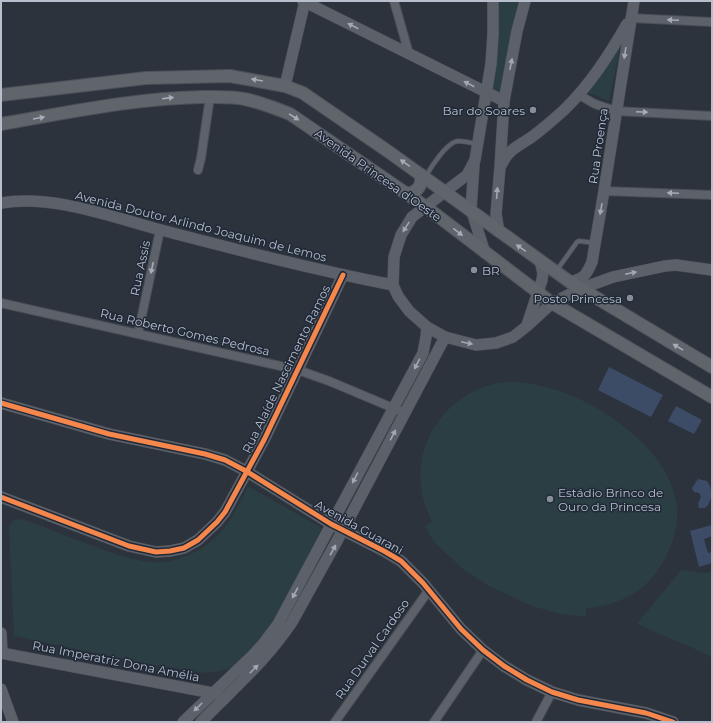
<svg xmlns="http://www.w3.org/2000/svg" width="713" height="723" viewBox="0 0 713 723" font-family="Montserrat,sans-serif">
<style>
.green{fill:#2a3e43}
.water{fill:#3c4c67}
.lines{fill:none;stroke-linecap:round;stroke-linejoin:round}
.lane-casing{stroke:#494e55;stroke-width:5.5}
.street-casing{stroke:#494e55;stroke-width:10}
.secondary-casing{stroke:#494e55;stroke-width:12}
.primary-casing{stroke:#4b5059;stroke-width:14}
.lane{stroke:#5d626a;stroke-width:4}
.street{stroke:#5d626a;stroke-width:8}
.secondary{stroke:#5c6068;stroke-width:11}
.primary{stroke:#60646b;stroke-width:12}
.cycleway-casing{stroke:#202938;stroke-width:8}
.cycleway{stroke:#f5874c;stroke-width:5}
.oneway{fill:#a6acb8}
.oneway2{fill:#a1a7b3}
.oneway3{fill:#a6adb9}
.poi-dot{fill:#878e9a;stroke:#202938;stroke-width:1.5}
.labels{text-anchor:middle;dominant-baseline:central;stroke-width:3;stroke-linejoin:round;paint-order:stroke}
.poi-label{font-size:12px;fill:#b8bfcc;stroke:#202938;text-anchor:end}
.street-label{font-size:12px;fill:#b8bfcc;stroke:#202938}
</style>
<rect width="100%" height="100%" fill="#2d333d"/>
<!-- green -->
<g class="green">
<polygon points="498,1 518,1 501,90 498,93 493,90 492,86"/>
<polygon points="620,48 609,101 587,92"/>
<path d="M515,382c17,1 34,5 50,11 45,17 107,61 112,114 2,21 -6,42 -17,60 -16,26 -44,39 -74,41v9l-26,-3 -28,-8 -43,-20 -25,-16 -30,-28 -9,-16 7,-5c-30,-56 1,-121 61,-137 7,-2 15,-2 22,-2z"/>
<path d="M248,486l74,42 -42,83 -19,28 -26,27 -6,3 -15,3 -8,1 -57,-9 -135,-28 -5,-110 5,-6 8,-1c21,8 42,16 63,24 22,8 44,17 67,19 27,2 55,-13 72,-34 10,-12 17,-28 24,-42z"/>
<polygon points="681,570 706,573 712,571 712,657 688,646 637,624"/>
</g>
<!-- water -->
<g class="water">
<polygon points="609,367 663,395 651,417 598,390"/>
<polygon points="676,406 702,420 694,434 668,421"/>
<path d="M698,479l9,2c6,8 6,20 -2,27h-6l-1,-4 3,-7 -2,-4 -5,-1 -2,-4z"/>
<polygon points="712,525 712,536 704,539 708,553 712,552 712,563 699,567 690,531"/>
</g>
<g class="lines">
<!-- lane casing -->
<g class="lane-casing">
<g id="lane">
<path d="M426,176c5,-9 21,-34 32,-35 6,0 13,2 19,3"/>
<polyline points="557,270 577,242 579,241 595,243"/>
</g>
</g>
<!-- street casing -->
<g class="street-casing">
<g id="street">
<polyline points="394,1 409,54"/>
<polyline points="630,18 712,22"/>
<polyline points="579,95 595,104 616,111 712,116"/>
<polyline points="198,170 201,158 210,97"/>
<polyline points="604,191 712,195"/>
<polyline points="1,303 298,370 329,381 405,413"/>
<polyline points="138,334 160,230"/>
<polyline points="335,722 429,590"/>
<polyline points="434,722 483,650"/>
<polyline points="536,722 552,692"/>
</g>
</g>
<!-- secondary casing -->
<g class="secondary-casing">
<g id="secondary">
<polyline points="303,1 504,101"/>
<polyline points="493,1 493,34 491,64 475,160 467,175 412,217 401,235 394,257 393,285 398,296 409,311 427,327 445,337 476,345 496,343 513,337 527,326 552,303 580,289 613,277 665,266 676,265 712,270"/>
<polyline points="285,86 305,1"/>
<path d="M502,164c6,-15 19,-19 31,-28 11,-8 21,-17 31,-26 26,-25 45,-55 63,-86"/>
<polyline points="474,165 471,209 485,253"/>
<path d="M1,203c51,-9 111,14 160,27 77,20 154,40 232,55"/>
<polyline points="499,232 496,214 500,167 504,101 517,31 525,1"/>
<path d="M570,282c14,-4 16,-6 22,-20l12,-71 30,-190"/>
<polyline points="527,325 542,280 543,273 540,261"/>
<polyline points="1,403 109,434 205,454 225,460 246,471 331,524 384,551 401,561 423,583 461,629 483,650 504,666 527,680 552,692 578,700 646,713 673,722"/>
<polyline points="1,497 129,546 156,552 170,551 184,548 198,540 217,522 225,512 264,440 343,275"/>
<polyline points="1,633 2,653"/>
<polyline points="1,653 218,694"/>
<polyline points="1,689 13,722"/>
<polyline points="183,722 253,655 263,644 278,624 423,353 426,337 427,327"/>
<path d="M201,722c31,-32 66,-62 91,-100l51,-92 102,-193"/>
</g>
</g>
<!-- primary casing -->
<g class="primary-casing">
<g id="primary">
<polyline points="1,95 146,78 230,76 285,86 303,93 389,152 570,282 712,367"/>
<path d="M1,124c65,-11 135,-26 201,-27 14,0 29,-1 42,2 16,3 31,9 46,15l136,93 126,96 160,94"/>
<path d="M407,194c11,-2 15,-8 14,-19"/>
</g>
</g>
<!-- lane -->
<use href="#lane" class="lane"/>
<!-- street -->
<use href="#street" class="street"/>
<!-- secondary -->
<use href="#secondary" class="secondary"/>
<!-- primary -->
<use href="#primary" class="primary"/>
<!-- cycleway casing -->
<g class="cycleway-casing">
<g id="cycleway">
<polyline points="1,403 109,434 205,454 225,460 246,471 331,524 384,551 401,561 423,583 461,629 483,650 504,666 527,680 552,692 578,700 646,713 673,722"/>
<polyline points="1,497 129,546 156,552 170,551 184,548 198,540 217,522 225,512 264,440 343,275"/>
</g>
</g>
<!-- cycleway -->
<use href="#cycleway" class="cycleway"/>
</g>
<!-- one-way arrows -->
<defs><path id="oneway-solid" d="M-6-.8H1V-3.2L6.5 0L1 3.2V.8H-6Z"/></defs>
<g class="oneway">
<use href="#oneway-solid" transform="translate(673 20) rotate(-177)"/>
<use href="#oneway-solid" transform="translate(642 112) rotate(3)"/>
<use href="#oneway-solid" transform="translate(673 193) rotate(-178)"/>
<use href="#oneway-solid" transform="translate(152 268) rotate(102)"/>
</g>
<g class="oneway2">
<use href="#oneway-solid" transform="translate(353 26) rotate(-153)"/>
<use href="#oneway-solid" transform="translate(625 53) rotate(99)"/>
<use href="#oneway-solid" transform="translate(511 64) rotate(-79)"/>
<use href="#oneway-solid" transform="translate(469 84) rotate(-153)"/>
<use href="#oneway-solid" transform="translate(497 193) rotate(-86)"/>
<use href="#oneway-solid" transform="translate(601 209) rotate(100)"/>
<use href="#oneway-solid" transform="translate(406 227) rotate(122)"/>
<use href="#oneway-solid" transform="translate(631 273) rotate(-12)"/>
<use href="#oneway-solid" transform="translate(467 343) rotate(12)"/>
<use href="#oneway-solid" transform="translate(417 364) rotate(118)"/>
<use href="#oneway-solid" transform="translate(393 435) rotate(-62)"/>
<use href="#oneway-solid" transform="translate(355 478) rotate(118)"/>
<use href="#oneway-solid" transform="translate(333 550) rotate(-61)"/>
<use href="#oneway-solid" transform="translate(295 593) rotate(118)"/>
<use href="#oneway-solid" transform="translate(254 669) rotate(-45)"/>
<use href="#oneway-solid" transform="translate(198 707) rotate(135)"/>
</g>
<g class="oneway3">
<use href="#oneway-solid" transform="translate(257 80) rotate(-170)"/>
<use href="#oneway-solid" transform="translate(168 98) rotate(-7)"/>
<use href="#oneway-solid" transform="translate(294 117) rotate(32)"/>
<use href="#oneway-solid" transform="translate(39 118) rotate(-10)"/>
<use href="#oneway-solid" transform="translate(405 163) rotate(-145)"/>
<use href="#oneway-solid" transform="translate(458 232) rotate(37)"/>
<use href="#oneway-solid" transform="translate(521 248) rotate(-145)"/>
<use href="#oneway-solid" transform="translate(678 347) rotate(-149)"/>
</g>
<!-- markers -->
<g class="poi-dot">
<circle cx="533" cy="110" r="4"/>
<circle cx="474" cy="270" r="4"/>
<circle cx="630" cy="298" r="4"/>
<circle cx="550" cy="499" r="4"/>
</g>
<g class="labels">
<!-- poi labels -->
<g class="poi-label">
<text x="525" y="110">Bar do Soares</text>
<text x="482" y="270" text-anchor="start">BR</text>
<text x="622" y="298">Posto Princesa</text>
<text x="558" y="492" text-anchor="start">Estádio Brinco de<tspan x="558" dy="14">Ouro da Princesa</tspan></text>
</g>
<!-- street labels -->
<g class="street-label">
<text transform="translate(598 146) rotate(-82)">Rua Proença</text>
<text transform="translate(378 175) rotate(35)">Avenida Princesa d'Oeste</text>
<text transform="translate(201 226) rotate(14)">Avenida Doutor Arlindo Joaquim de Lemos</text>
<text transform="translate(140 268) rotate(-78)">Rua Assis</text>
<text transform="translate(185 332) rotate(13)">Rua Roberto Gomes Pedrosa</text>
<text transform="translate(286 369) rotate(-64)">Rua Alaíde Nascimento Ramos</text>
<text transform="translate(359 527) rotate(29)">Avenida Guarani</text>
<text transform="translate(372 649) rotate(-55)">Rua Durval Cardoso</text>
<text transform="translate(116 661) rotate(11)">Rua Imperatriz Dona Amélia</text>
</g>
</g>
<!-- border -->
<rect width="713" height="723" fill="none" stroke="#b8bfcc" stroke-width="4"/>
</svg>
